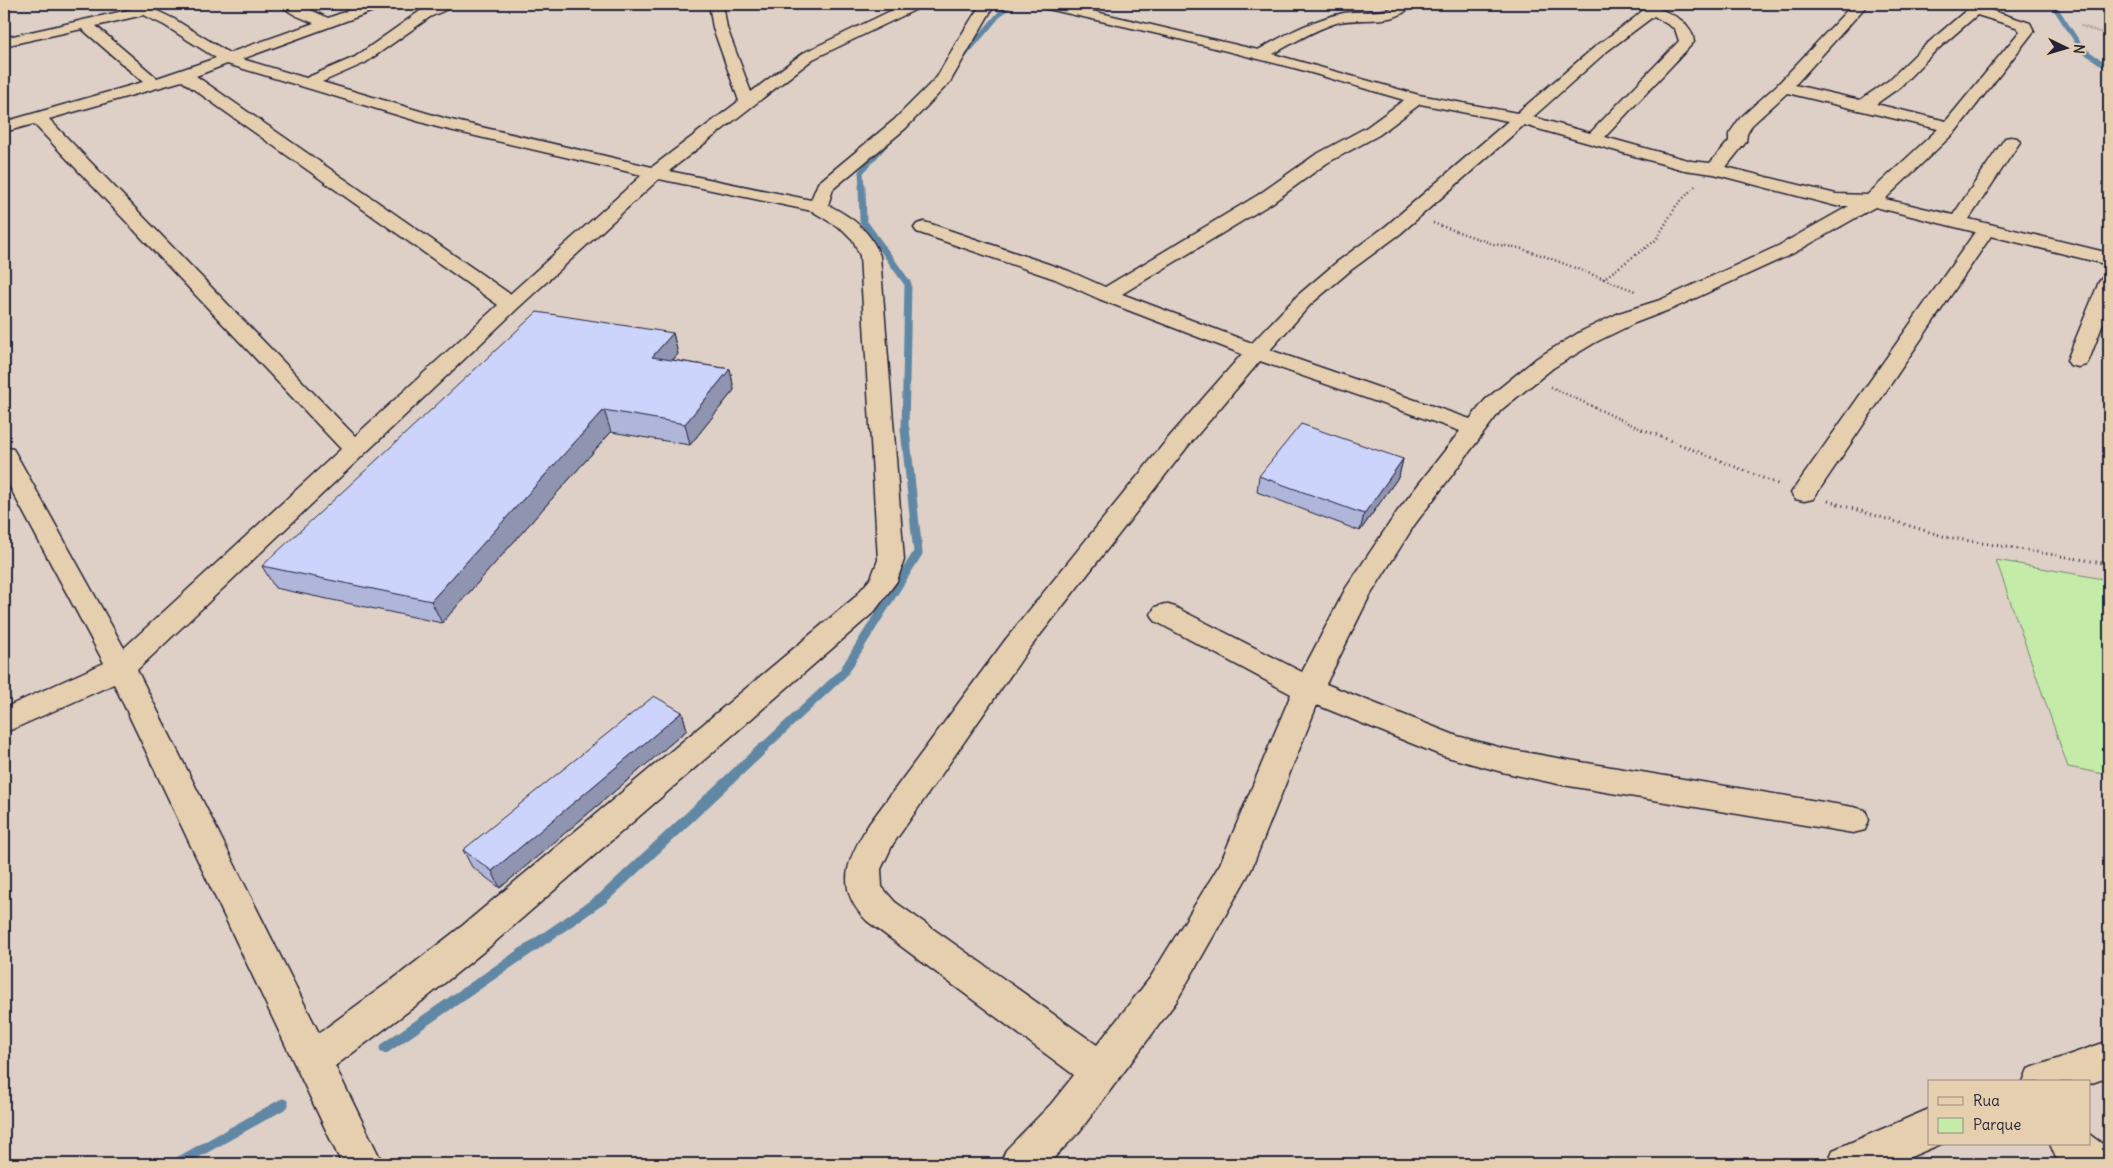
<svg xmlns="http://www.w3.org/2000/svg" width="2113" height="1168" viewBox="0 0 2113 1168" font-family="Delius,sans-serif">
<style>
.green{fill:#c4eca8;stroke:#738772}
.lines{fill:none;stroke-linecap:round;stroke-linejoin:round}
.stream-far3{stroke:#6188a5;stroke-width:5}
.stream-far2{stroke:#6188a5;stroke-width:7}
.stream-far1{stroke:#6188a5;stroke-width:9}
.stream{stroke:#6188a5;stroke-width:11}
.street-casing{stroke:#22223b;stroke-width:3}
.path-far2{stroke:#22223b;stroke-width:2;stroke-dasharray:0.5 2;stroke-linecap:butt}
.path-far1{stroke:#22223b;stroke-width:2.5;stroke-dasharray:1 3;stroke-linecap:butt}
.path{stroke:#22223b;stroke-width:3;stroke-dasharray:1 4;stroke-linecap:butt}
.street{fill:#e6cfaf;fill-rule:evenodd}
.wall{fill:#afb6d9;stroke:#22223b}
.shaded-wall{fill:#8f94b0;stroke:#22223b}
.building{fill:#ccd4fc;stroke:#22223b}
</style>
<rect width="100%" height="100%" fill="#ded0c6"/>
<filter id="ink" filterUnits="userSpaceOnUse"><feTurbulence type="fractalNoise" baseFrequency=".02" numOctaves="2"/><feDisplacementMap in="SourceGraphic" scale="10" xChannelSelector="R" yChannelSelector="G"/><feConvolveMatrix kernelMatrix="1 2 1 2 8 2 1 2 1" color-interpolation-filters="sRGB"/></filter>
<g filter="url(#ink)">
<!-- green -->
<polygon class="green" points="1996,560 2109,580 2109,775 2068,767"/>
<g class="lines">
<!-- stream-far3 -->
<g class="stream-far3">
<polyline points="2056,4 2054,6 2082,49 2109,68"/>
<polyline points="959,62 1002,11 1011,4"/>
<polyline points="862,187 861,172 892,137"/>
</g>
<!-- stream-far2 -->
<polyline class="stream-far2" points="862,186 863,221 908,284 905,431"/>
<!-- stream-far1 -->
<polyline class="stream-far1" points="761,750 843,673 918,553 905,429"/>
<!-- stream -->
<g class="stream">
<polyline points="385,1048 603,898 762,749"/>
<polyline points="176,1164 283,1104"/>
</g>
<!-- street casing -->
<g class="street-casing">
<g id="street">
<path d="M126,4h17l31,15 55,34 85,-30c-10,-4 -27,-10 -33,-19h17l30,14 38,-14h20l-2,3 -142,52 64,19 49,-21 65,-46 16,-7h18l-2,3 -22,10 -65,46 -43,19 125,37 205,48 87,-66 -26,-73 -4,-24h14l4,24 24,64 52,-39 102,-49h18l-2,3 -108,52 -144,112 142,29 7,-17 76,-63 43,-43 21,-37 23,-36h14l-45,78 -44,46 -73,61 -5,16c24,12 42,25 52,51l24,304 -7,21 -23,31 -386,336 -62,50 -91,68 48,98h-41l-228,-480 -110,49v-25l100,-45 -100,-187v-29l9,2 3,5 108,194 217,-199 -307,-325 -30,8v-10l139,-40 -61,-53 -78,17v-8l128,-29zM143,15l21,10 52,33 -59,20 -61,-52zM227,64l210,63 205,48 -132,119 -314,-218zM182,81l316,224 -143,131 -306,-317zM659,179l153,32 31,19 10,10 7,16 18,304 -7,18 -17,20 -392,328 -62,48 -81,59 -182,-363 381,-362z"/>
<path d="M1037,4h25l196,46c27,-15 55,-31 86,-37 16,-3 41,2 53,-9h15c-14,23 -53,12 -76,19 -22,7 -43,20 -63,31l146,41 98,18 79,-67 37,-27 17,-15h14l-4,5c16,7 32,14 34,33l-89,95 86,24 19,2 19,-22v-7l11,-16 38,-34 75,-80h15l-73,81 65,15 28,-19 33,-32 49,-42 6,-3h17l-6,5 43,14 4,8 -78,100 -71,68 68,16 52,-77 6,-1 6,1 3,4 -51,77 140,34v12l-118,-29 -178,263 -9,2 -9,-2 -4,-6 184,-261 -100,-25 -83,47 -118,54 -39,15 -39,19 -43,26 -52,42 -86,114 -46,73 -43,87 131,52 45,12 61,11 290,48 12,3 4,10 -4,10 -12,3 -290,-48 -61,-13 -62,-17 -123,-50 -66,165 -75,132 -97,130 -31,32h-48l6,-14 45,-46 23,-29 -207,-154c-33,-33 -20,-62 2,-97l137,-185 164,-203 72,-82 -143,-55 -44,-20 -138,-47 -3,-4 3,-4 7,-2 7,2 138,47 36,16 153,-92 57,-40 52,-28 37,-27 -106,-31 -131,-33 -128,-29zM1977,15l39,12 4,4 -74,90 -70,-17 24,-17 31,-32zM1654,16l21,13 4,12 -89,92 -57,-16 73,-65zM1787,93l151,36 -71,66 -31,-1 -110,-27 20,-25 1,-8 5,-9zM1420,104l88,17 -122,105 -49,36 -40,34 -45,47 -130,-49 150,-91 55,-40 52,-28zM1524,125l160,45 30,4 122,32h13l-71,40 -118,54 -41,13 -39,19 -43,26 -52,42 -15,19 -200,-69 41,-46 40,-34 49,-36zM1260,361l200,70 -63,81 -51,76 -44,84 -127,-65 -10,-3 -10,3 -4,7 4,7 136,73 -71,170 -70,114 -53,67 -202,-143 -13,-15 -1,-18 12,-25 133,-191 162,-207z"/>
<polygon points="2109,276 2109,308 2089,360 2086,365 2078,367 2070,365 2067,360 2099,282 2102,278"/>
<polygon points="2109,1041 2109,1077 2089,1084 2089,1082 2023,1082 2028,1069"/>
<polygon points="1929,1109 1929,1144 1941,1144 1894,1164 1827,1164 1833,1150"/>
<polygon points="2089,1134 2109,1149 2109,1164 2063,1164 2056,1158 2050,1144 2089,1144"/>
</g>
</g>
<!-- path-far2 -->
<polyline class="path-far2" points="2081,26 2109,35"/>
<!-- path-far1 -->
<g class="path-far1">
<polyline points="1433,223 1493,244 1519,248 1544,256 1635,291"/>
<polyline points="1603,279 1656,240 1676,206 1695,186"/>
<polyline points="1551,387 1645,431"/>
</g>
<!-- path -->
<g class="path">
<polyline points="1642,429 1780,485"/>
<polyline points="1828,501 1946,537 2109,564"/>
</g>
<!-- street -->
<use href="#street" class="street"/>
</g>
<!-- wall -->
<g class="wall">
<polygon points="673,333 678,354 673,360 730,369 734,390 690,445 611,432 442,623 275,588 262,566"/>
<polygon points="1403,459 1399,476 1360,531 1257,492 1259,476"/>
<polygon points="682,712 687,730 500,888 472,867 463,850"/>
</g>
<!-- shaded-wall -->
<g class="shaded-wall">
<polygon points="673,333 678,354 657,377 652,357"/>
<polygon points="730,369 734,390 690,445 685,424"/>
<polygon points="604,410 611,432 442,623 431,601"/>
<polygon points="1403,459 1399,476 1360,531 1364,514"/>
<polygon points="682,712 687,730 500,888 492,871"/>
</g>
<!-- building -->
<g class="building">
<polygon points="537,312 673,333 652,357 730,369 685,424 604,410 431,601 262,566"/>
<polygon points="1301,424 1403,459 1364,514 1259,476"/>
<polygon points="654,696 682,712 492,871 463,850"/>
</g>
</g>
<!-- margin -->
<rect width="2113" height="1168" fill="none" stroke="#e6cfaf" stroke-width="20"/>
<rect x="10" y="10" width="2093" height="1148" fill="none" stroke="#22223b" stroke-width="2" filter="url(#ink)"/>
<!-- legend -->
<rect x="1928" y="1080" width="162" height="65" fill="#e6cfaf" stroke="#988a81"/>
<rect x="1938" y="1097" width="25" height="8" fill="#e6cfaf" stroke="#988a81"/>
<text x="1973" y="1106" font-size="15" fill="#22223b">Rua</text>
<rect x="1938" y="1118" width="25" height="15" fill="#c4eca8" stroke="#988a81"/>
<text x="1973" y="1130" font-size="15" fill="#22223b">Parque</text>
<!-- north arrow -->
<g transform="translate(2066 48) rotate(95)" stroke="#e6cfaf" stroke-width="4" paint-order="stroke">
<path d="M0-4L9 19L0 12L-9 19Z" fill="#22223b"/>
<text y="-8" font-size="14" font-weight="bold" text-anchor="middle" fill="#22223b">N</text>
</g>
</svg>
